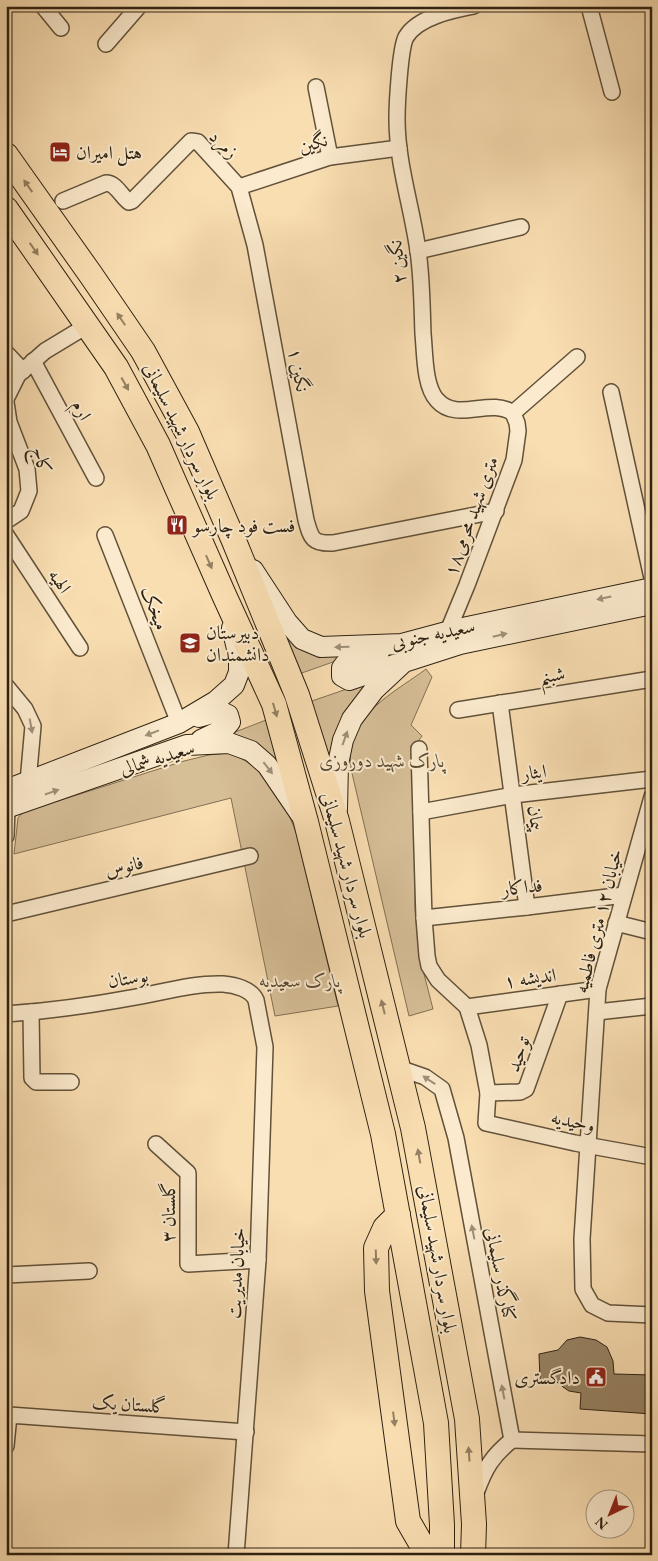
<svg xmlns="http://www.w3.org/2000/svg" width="658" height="1561" viewBox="0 0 658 1561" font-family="'EB Garamond',Amiri,serif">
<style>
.green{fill:#d6be97;stroke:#827054}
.building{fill:#988465;stroke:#2e2212}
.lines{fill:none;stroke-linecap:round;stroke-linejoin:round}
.minor-casing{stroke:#61513a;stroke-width:18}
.secondary-casing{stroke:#2e2212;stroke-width:22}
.trunk-casing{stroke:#2e2212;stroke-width:26}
.minor{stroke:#fbeacd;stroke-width:15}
.secondary{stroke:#fbeacd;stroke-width:20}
.trunk{stroke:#f9deb2;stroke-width:24}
.oneway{fill:#948062}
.oneway2{fill:#9f9079}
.labels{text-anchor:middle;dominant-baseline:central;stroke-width:4;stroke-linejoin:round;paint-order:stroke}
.street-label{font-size:19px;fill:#2e2212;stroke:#fbeacd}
.poi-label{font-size:19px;fill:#2e2212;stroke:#fbeacd;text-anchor:start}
.park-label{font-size:19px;font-style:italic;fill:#584933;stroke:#fbeacd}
</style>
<rect width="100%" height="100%" fill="#f9deb2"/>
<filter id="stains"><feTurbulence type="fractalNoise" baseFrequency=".004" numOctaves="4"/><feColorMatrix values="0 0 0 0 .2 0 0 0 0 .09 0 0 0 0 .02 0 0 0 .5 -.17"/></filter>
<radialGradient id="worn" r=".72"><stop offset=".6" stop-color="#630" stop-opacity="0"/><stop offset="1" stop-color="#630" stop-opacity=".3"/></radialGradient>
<!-- green -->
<g class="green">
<polygon points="277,621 288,634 364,651 299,674"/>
<path d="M426,669l6,8 -21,48 11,11 -8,11 1,163 8,60 10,39 -24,7 -58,-247c0,-8 -2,-17 0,-24 8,-36 47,-55 75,-76z"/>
<polygon points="379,678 331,773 309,702"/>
<polygon points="266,720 285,780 225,736"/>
<path d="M228,753c38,13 55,44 68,80l42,173 -63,10 -44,-218 -217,56 4,-36 5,-6 161,-51 25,-6z"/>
</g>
<!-- building -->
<polygon class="building" points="580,1337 596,1340 607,1347 613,1361 614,1374 652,1375 652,1414 580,1409 581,1393 569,1391 563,1387 560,1383 540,1380 539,1354 558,1350 567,1340"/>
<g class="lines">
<!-- minor casing -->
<g class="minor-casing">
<g id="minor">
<polyline points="43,6 61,28"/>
<path d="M474,6c-21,4 -56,11 -68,31 -6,11 -9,67 -9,82 0,45 15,88 21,132 4,27 4,56 5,83 2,19 1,52 14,66 20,23 53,-3 76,13"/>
<polyline points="589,6 612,92"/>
<polyline points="106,44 139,6"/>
<polyline points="316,87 330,157"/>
<polyline points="239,187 330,157 399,148"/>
<path d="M63,201l43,-18c10,0 15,13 23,19l3,-1 59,-60 7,1 41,45 16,58 51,275c5,18 6,24 27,23l163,-32"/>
<polyline points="418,251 521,227"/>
<polyline points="6,353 23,371"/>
<polyline points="33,361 96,478"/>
<polyline points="611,392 652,578"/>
<polyline points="6,399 18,375 45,351 88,325"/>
<polyline points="6,402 9,422 27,469 29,491 21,511 6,521"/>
<polyline points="513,413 577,357"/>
<polyline points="6,535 80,648"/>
<polyline points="105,535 179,723"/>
<polyline points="448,631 467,585 514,460 518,431 517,423 513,413"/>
<polyline points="6,686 25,709 33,726 28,782"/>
<polyline points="500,703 527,907"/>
<polyline points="458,710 652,679"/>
<polyline points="419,749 424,918 427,956 429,966 438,980 467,1007 479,1045 488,1093 486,1123 575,1143 652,1157"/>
<polyline points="652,797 598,989 582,1239 583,1289 592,1305 608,1313 652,1315"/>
<polyline points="421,812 513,795 652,779"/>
<polyline points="6,836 7,808"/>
<polyline points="6,914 250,856"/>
<polyline points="424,918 527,907 624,895"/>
<polyline points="616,923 652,932"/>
<polyline points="467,1007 598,989"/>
<polyline points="31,1012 32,1078 36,1082 71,1082"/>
<polyline points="597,1012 652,1006"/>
<path d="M6,1014c43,-3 87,-9 130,-17 28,-5 58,-14 87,-13 12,1 28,5 33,16l9,47 -7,213 -22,295"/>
<polyline points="399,1068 425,1077 442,1089 456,1138 512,1440"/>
<polyline points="488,1093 520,1092 526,1089 560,994"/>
<polyline points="156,1144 188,1173 188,1264 258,1260"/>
<polyline points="6,1275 89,1271"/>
<polyline points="512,1440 652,1444"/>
<polyline points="6,1446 9,1415 246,1432"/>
<path d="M476,1493c9,-25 16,-37 36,-53"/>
</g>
</g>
<!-- secondary casing -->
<g class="secondary-casing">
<g id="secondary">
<polyline points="253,570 287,622 302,639 321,647 402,644 458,629 652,588"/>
<polyline points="379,652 345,664 342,668 342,676 349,680 397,664"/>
<polyline points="199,717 220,711 228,715 230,722 224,729 201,740"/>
<polyline points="6,790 179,723 216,701 234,685 239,672 239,657 232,628"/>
<polyline points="6,808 187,745 229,743 251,751 267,765 301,815"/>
<polyline points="337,809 338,764 343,740 352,719 374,690 404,662 460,644 652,604"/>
</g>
</g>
<!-- trunk casing -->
<g class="trunk-casing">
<g id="trunk">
<polyline points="6,155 91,275 143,351 187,432 234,541 297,695 337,821 413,1128 467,1419 474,1524 473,1555"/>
<polyline points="6,209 116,367 158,445 224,595 274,704 306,822 383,1134 436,1423 442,1525 442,1555"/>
<polyline points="398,1215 385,1228 376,1248 377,1291 408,1521 423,1547 442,1554"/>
</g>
</g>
<!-- minor -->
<use href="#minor" class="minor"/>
<!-- secondary -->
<use href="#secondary" class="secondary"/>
<!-- trunk -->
<use href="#trunk" class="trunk"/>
</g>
<!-- one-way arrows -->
<defs><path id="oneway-solid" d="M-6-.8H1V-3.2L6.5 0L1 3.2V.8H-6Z" transform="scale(1.25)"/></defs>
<g class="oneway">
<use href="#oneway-solid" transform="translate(28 186) rotate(-125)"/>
<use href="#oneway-solid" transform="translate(34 249) rotate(55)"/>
<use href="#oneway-solid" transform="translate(121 319) rotate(-124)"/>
<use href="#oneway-solid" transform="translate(125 384) rotate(61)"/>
<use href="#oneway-solid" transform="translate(209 562) rotate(66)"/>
<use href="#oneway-solid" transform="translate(275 710) rotate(74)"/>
<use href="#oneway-solid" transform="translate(383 1007) rotate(-104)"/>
<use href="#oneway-solid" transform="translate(419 1156) rotate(-100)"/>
<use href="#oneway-solid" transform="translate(376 1257) rotate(88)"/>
<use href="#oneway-solid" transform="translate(394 1419) rotate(83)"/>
<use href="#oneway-solid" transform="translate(469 1454) rotate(-94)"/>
</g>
<g class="oneway2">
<use href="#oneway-solid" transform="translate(604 598) rotate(168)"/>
<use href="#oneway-solid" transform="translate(500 635) rotate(-13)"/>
<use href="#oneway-solid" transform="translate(342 647) rotate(178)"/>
<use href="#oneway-solid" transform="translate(31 726) rotate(80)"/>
<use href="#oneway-solid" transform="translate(152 733) rotate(159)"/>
<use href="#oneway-solid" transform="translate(345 738) rotate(-70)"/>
<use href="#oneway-solid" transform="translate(268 768) rotate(52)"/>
<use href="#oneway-solid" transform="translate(52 792) rotate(-19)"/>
<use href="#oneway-solid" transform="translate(429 1080) rotate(-147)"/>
<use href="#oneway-solid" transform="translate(473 1232) rotate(-101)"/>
<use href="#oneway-solid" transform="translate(503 1392) rotate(-101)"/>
</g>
<!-- icons -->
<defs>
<g id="hotel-square" transform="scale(1.125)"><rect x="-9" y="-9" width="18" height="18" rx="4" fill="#8f2418" stroke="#fbeacd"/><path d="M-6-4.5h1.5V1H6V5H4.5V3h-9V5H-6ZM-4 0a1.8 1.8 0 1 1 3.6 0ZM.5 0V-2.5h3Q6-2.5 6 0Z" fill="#fff"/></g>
<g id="restaurant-square" transform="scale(1.125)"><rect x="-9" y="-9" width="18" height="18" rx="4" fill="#8f2418" stroke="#fbeacd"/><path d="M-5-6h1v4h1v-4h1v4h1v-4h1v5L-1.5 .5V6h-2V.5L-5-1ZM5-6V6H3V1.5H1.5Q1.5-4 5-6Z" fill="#fff"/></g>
<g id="school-square" transform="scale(1.125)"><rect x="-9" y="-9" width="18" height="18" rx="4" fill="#8f2418" stroke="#fbeacd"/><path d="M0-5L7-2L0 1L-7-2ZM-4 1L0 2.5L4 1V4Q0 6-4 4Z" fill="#fff"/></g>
<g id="civic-square" transform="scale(1.125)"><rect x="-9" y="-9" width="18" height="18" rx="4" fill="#8f2418" stroke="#fbeacd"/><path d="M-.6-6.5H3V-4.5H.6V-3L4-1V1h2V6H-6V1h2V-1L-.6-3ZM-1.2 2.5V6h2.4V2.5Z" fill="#fff"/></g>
</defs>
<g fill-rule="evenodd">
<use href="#hotel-square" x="60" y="152"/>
<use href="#restaurant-square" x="177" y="525"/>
<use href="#school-square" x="190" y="643"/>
<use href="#civic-square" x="596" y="1377"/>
</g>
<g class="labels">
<!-- street labels -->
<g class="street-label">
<text transform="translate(313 143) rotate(-16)">نگین</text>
<text transform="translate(224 144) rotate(44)">زمرد</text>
<text transform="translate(397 262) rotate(-96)">نگین ۲</text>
<text transform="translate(299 370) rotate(79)">نگین ۱</text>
<text transform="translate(82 410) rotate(62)">ارم</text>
<text transform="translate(182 431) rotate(64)">بلوار سردار شهید سلیمانی</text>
<text transform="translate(42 460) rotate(75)">کاج</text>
<text transform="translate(471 516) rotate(-70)">۱۸متری شهید محرمی</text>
<text transform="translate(60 581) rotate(57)">الهیه</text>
<text transform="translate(155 608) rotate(69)">میخک</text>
<text transform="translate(433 634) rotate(-12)">سعیدیه جنوبی</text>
<text transform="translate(552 675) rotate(-9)">شبنم</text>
<text transform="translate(157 758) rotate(-17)">سعیدیه شمالی</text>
<text transform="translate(534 772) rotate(-7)">ایثار</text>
<text transform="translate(536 818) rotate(83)">پیمان</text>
<text transform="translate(347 865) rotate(75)">بلوار سردار شهید سلیمانی</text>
<text transform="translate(124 866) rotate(-13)">فانوس</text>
<text transform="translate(522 887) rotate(-6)">فداکار</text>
<text transform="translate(598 921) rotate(-76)">خیابان ۱۲ متری فاطمیه</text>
<text transform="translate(128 978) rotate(-9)">بوستان</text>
<text transform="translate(530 978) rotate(-8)">اندیشه ۱</text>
<text transform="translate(518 1054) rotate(-71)">توحید</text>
<text transform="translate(573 1121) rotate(12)">وحیدیه</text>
<text transform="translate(168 1212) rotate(-90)">گلستان ۳</text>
<text transform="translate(438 1259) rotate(80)">بلوار سردار شهید سلیمانی</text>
<text transform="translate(236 1273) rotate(-87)">خیابان مدیریت</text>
<text transform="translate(501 1274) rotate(79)">کنارگذر سلیمانی</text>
<text transform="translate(129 1404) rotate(4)">گلستان یک</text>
</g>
<!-- poi labels -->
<g class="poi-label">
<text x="76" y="152">هتل امیران</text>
<text x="193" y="525">فست فود چارسو</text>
<text x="206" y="632">دبیرستان<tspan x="206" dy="22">دانشمندان</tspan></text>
<text x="580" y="1377" text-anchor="end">دادگستری</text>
</g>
<!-- park labels -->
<g class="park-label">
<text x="382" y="760">پارک شهید دوروزی</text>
<text x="300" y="980">پارک سعیدیه</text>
</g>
</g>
<!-- margin -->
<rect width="658" height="1561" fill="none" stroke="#f9deb2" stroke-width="25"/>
<rect x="8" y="8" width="643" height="1546" fill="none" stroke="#2e2212" stroke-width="2.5"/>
<rect x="12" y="12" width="633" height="1536" fill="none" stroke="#2e2212"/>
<!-- north arrow -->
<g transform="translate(610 1514) rotate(223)"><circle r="24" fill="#fbeacd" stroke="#a99a82"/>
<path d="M0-4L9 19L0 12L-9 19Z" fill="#8f2418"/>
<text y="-8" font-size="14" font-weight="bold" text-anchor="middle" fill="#2e2212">N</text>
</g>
<rect width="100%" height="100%" filter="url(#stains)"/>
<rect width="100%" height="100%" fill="url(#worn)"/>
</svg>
